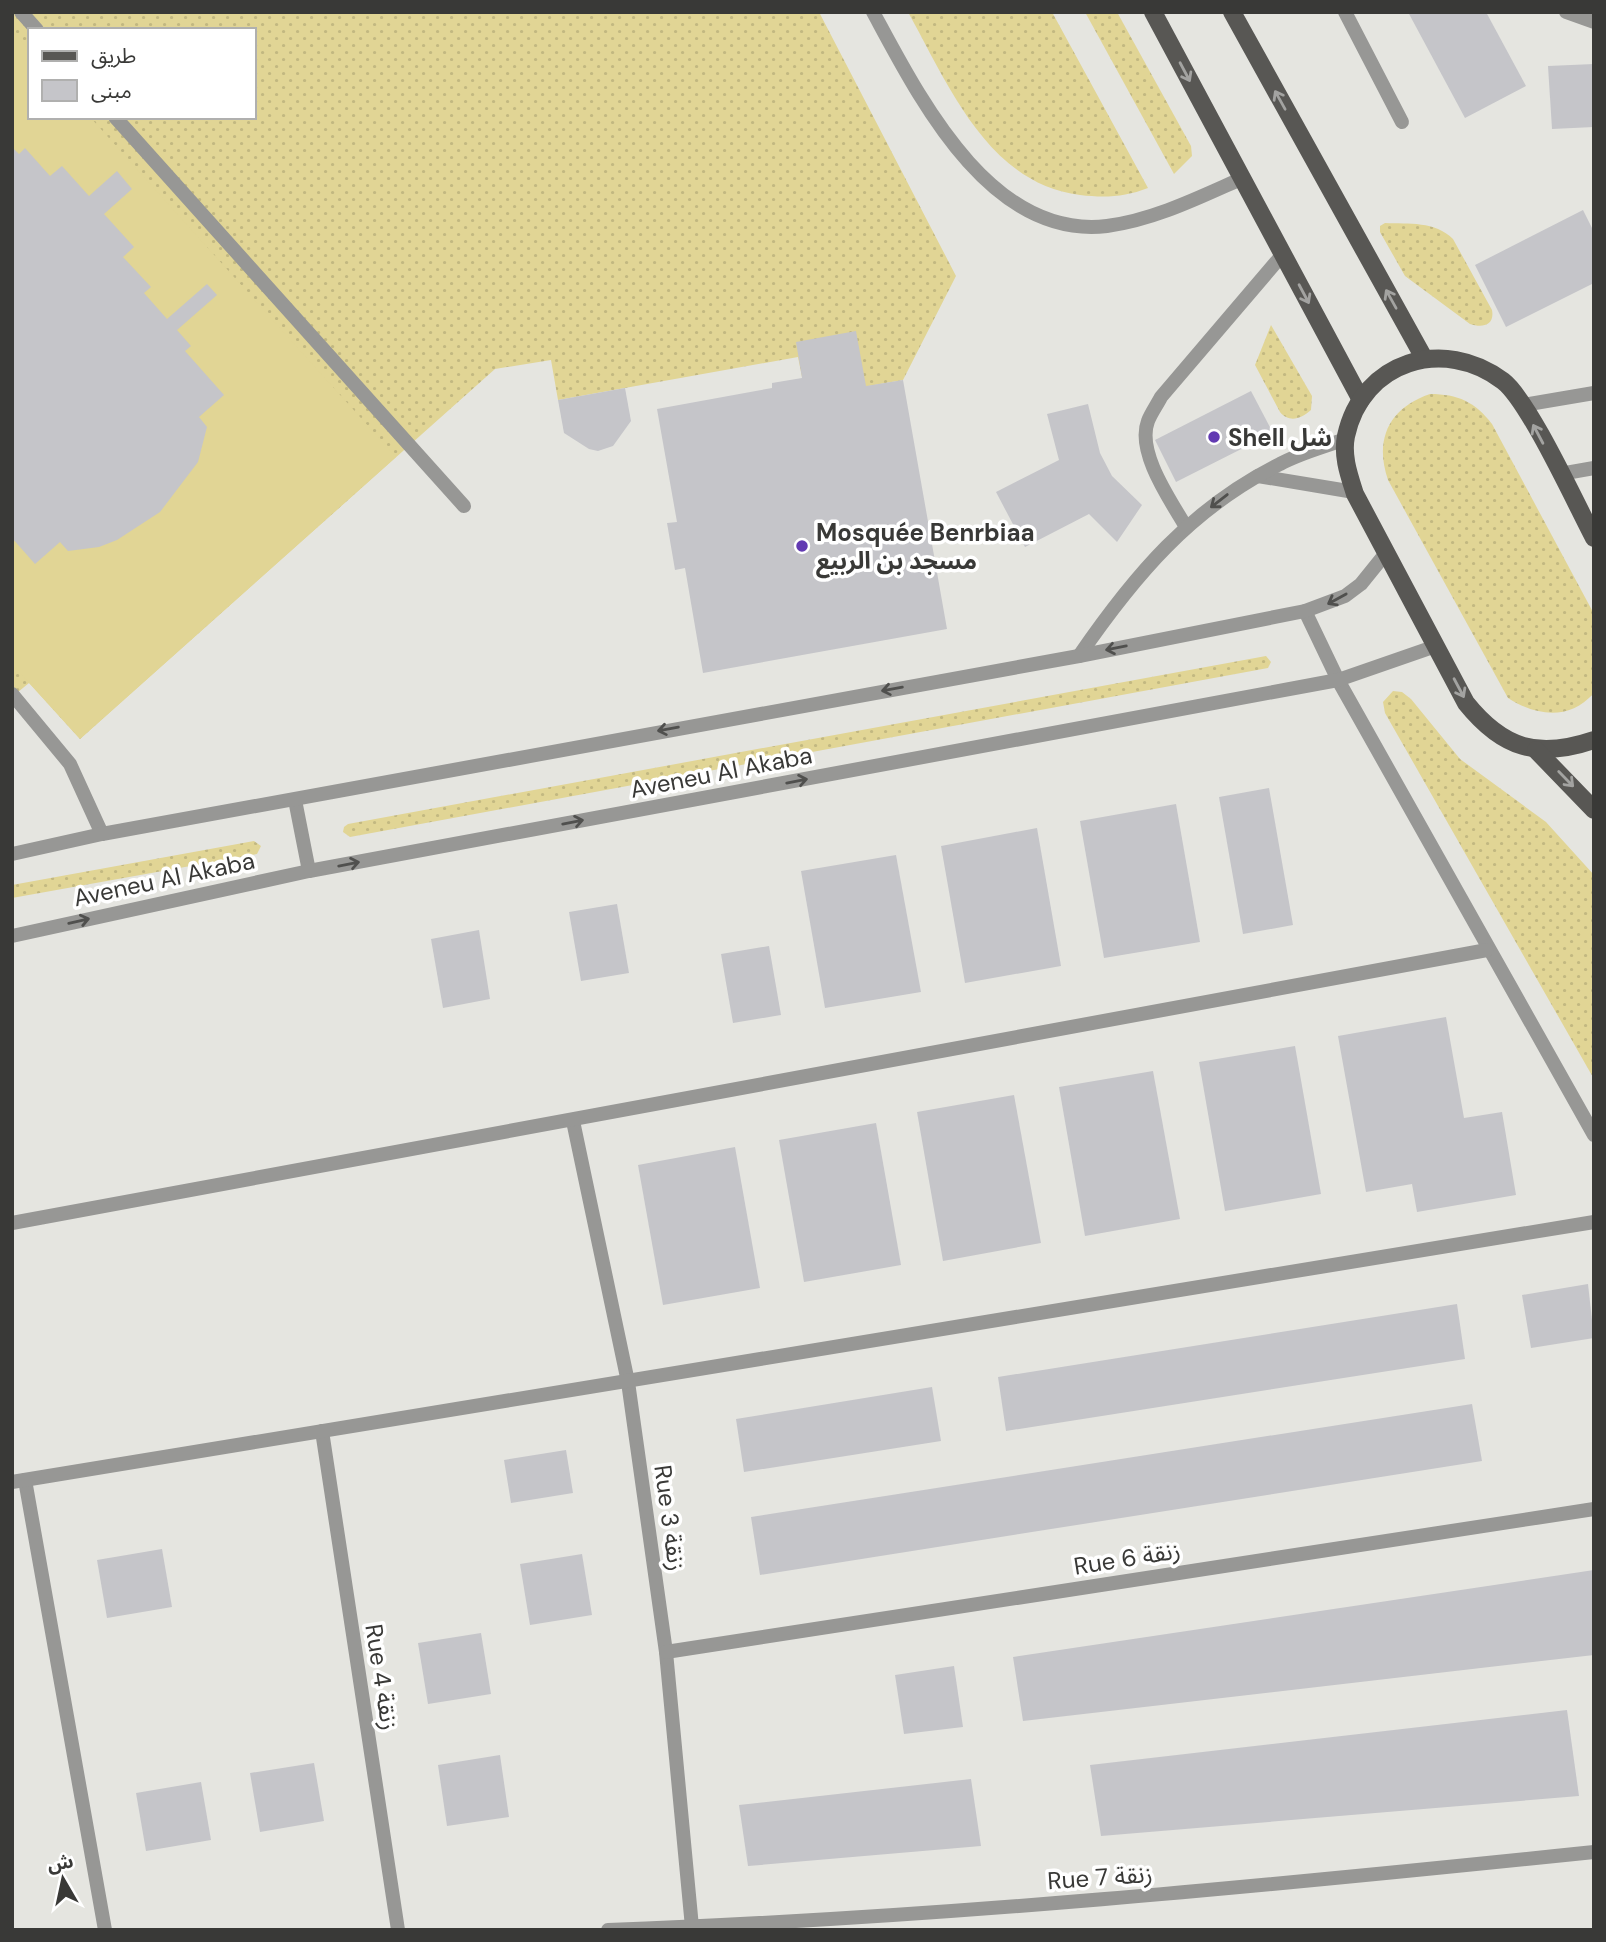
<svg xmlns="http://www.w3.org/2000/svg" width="1606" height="1942" viewBox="0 0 1606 1942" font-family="'DM Sans','Noto Sans Arabic',sans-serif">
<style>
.grass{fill:url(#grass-dots);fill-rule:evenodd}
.pitch{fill:#e1d595}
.building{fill:#c5c5c9}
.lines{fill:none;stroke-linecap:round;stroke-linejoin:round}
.service{stroke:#979795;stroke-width:14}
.minor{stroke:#979795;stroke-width:14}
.primary{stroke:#585754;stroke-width:18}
.oneway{stroke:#a3a3a1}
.oneway2{stroke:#50504e}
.poi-dot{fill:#623ab2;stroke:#fff;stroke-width:2.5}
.labels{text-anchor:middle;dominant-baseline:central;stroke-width:7;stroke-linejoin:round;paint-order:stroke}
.poi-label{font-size:24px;font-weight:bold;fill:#393937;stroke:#fff;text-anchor:start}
.street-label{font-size:24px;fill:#393937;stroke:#fff}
</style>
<defs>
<pattern id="grass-dots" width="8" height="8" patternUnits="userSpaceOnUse" patternTransform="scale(1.75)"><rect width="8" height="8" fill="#e1d595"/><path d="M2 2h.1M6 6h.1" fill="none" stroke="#c2b881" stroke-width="1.8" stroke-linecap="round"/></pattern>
</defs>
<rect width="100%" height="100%" fill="#e5e5e0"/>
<!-- grass -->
<g class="grass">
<path d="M12,12h807l137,264 -53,104 -97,17 -8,-40 -240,43 -7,-40 -56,9 -415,370 -51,-56 -17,14zM30,30h224v87h-224z"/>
<path d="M908,12h144l96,176c-23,9 -43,10 -68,7 -92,-11 -132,-111 -172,-183z"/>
<polygon points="1085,12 1117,12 1191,146 1192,156 1174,174"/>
<path d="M1385,223c24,1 50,-2 68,16l39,71c3,16 -10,18 -22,14l-65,-48 -25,-44v-6z"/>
<path d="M1271,325l41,71 -1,14c-10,9 -22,13 -31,2l-25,-47z"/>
<path d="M1430,394c28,0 45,8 62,30l102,190v79c-25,28 -58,23 -86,5l-120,-218c-14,-41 1,-72 42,-86z"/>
<polygon points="1266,656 1271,662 1268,668 350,837 343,832 344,827 348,824"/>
<polygon points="1393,691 1402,692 1411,699 1460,759 1546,822 1594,875 1594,1079 1385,713 1383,702"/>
<polygon points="254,841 261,846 257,854 12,898 12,885"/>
</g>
<!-- pitch -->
<polygon class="pitch" points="12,31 30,51 30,117 90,117 396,457 80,739 12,664"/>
<!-- building -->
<g class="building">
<polygon points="1408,12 1486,12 1526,86 1465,118"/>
<polygon points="1594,64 1594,127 1552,129 1548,66"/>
<polygon points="12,147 19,154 25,148 50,176 62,166 89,196 117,171 132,189 104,214 134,247 123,257 151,287 144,293 167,319 207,284 217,295 177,330 191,346 185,351 224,395 199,417 207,427 198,462 160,512 117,540 99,547 68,551 60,542 35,564 12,538"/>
<polygon points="1583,210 1594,232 1594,283 1506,327 1475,265"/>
<polygon points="856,331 866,386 903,380 947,629 703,673 685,568 675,570 667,523 677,522 657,409 772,388 772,383 802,378 796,342"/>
<polygon points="625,388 631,421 613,446 598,451 589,449 564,433 558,400"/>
<polygon points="1251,391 1273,433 1176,482 1155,440"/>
<polygon points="1088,404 1100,453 1112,476 1142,505 1117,542 1089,514 1025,547 996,492 1059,460 1047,414"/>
<polygon points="1269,788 1293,925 1243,934 1219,797"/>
<polygon points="1176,804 1200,942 1104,958 1080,821"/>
<polygon points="1037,828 1061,966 965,983 941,846"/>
<polygon points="896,855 921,992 825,1008 801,871"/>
<polygon points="617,904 629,973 581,981 569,912"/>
<polygon points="479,930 490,999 443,1008 431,939"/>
<polygon points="769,946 781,1015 733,1023 721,954"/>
<polygon points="1446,1017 1464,1118 1502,1112 1516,1195 1417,1212 1412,1184 1366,1192 1338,1036"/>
<polygon points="1295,1046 1321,1194 1225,1211 1199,1062"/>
<polygon points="1153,1071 1180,1219 1085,1236 1059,1087"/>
<polygon points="1014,1095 1041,1243 943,1261 917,1112"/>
<polygon points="876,1123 901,1265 804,1282 779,1140"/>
<polygon points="735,1147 760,1288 663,1305 638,1165"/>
<polygon points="1588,1284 1594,1338 1531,1348 1522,1295"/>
<polygon points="1457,1304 1465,1359 1006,1431 998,1377"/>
<polygon points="932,1387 941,1441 744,1472 736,1419"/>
<polygon points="1472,1404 1482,1461 760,1575 751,1517"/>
<polygon points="566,1450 573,1493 511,1503 504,1460"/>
<polygon points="162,1549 172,1607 107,1618 97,1560"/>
<polygon points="582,1554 592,1615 530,1625 520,1564"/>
<polygon points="1594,1570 1594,1655 1023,1721 1013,1657"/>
<polygon points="481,1633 491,1694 428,1704 418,1643"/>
<polygon points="954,1666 963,1727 904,1734 895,1675"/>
<polygon points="1567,1710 1579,1796 1101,1836 1090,1765"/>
<polygon points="500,1755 509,1817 447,1826 438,1765"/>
<polygon points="314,1763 324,1821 260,1832 250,1773"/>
<polygon points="971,1779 981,1846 748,1866 739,1805"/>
<polygon points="201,1782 211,1840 146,1851 136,1793"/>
</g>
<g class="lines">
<!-- service -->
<g class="service">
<polyline points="21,12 37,30"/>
<polyline points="115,117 464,506"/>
<polyline points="1258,476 1354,492"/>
<path d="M1186,527c-15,-26 -50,-75 -38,-106 3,-8 9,-16 13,-24l122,-143"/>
<path d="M1079,656c55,-80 112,-148 201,-192 20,-11 44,-17 65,-25"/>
<polyline points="12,694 70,764 102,834"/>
</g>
<!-- minor -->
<g class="minor">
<path d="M873,12c46,85 117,228 234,214 47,-6 93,-29 136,-48"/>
<polyline points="1345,12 1402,122"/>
<polyline points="1566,12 1594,22"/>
<polyline points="1523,405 1594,393"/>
<polyline points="1560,474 1594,468"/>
<polyline points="1305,611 1338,680 1594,1135"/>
<polyline points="295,800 309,871"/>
<polyline points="12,854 102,834 1079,656 1305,611 1345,596 1361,584 1386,553"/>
<polyline points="12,936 309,871 1338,680 1436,646"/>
<polyline points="573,1121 628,1382 666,1652 692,1927"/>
<polyline points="12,1223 1487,950"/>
<polyline points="322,1431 398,1930"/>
<polyline points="25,1480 105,1930"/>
<polyline points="12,1482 1594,1222"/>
<polyline points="666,1652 1594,1509"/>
<path d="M608,1930c330,-12 658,-44 986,-78"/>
</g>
<!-- primary -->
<g class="primary">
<polyline points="1153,12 1361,400"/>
<polyline points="1232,12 1424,358"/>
<path d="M1594,538c-18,-34 -65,-137 -91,-157 -59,-45 -141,-20 -157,55 -4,20 3,39 9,58l111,209c37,46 72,56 128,37"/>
<polyline points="1536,750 1594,810"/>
</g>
</g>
<!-- one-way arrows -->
<defs><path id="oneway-shaft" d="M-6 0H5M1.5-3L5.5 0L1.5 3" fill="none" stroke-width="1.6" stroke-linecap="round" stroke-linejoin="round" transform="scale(1.75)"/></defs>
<g class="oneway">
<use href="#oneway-shaft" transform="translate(1185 72) rotate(62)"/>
<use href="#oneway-shaft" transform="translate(1280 100) rotate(-119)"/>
<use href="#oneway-shaft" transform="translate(1304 294) rotate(62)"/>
<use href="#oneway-shaft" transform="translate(1391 299) rotate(-119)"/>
<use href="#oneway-shaft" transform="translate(1538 434) rotate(-118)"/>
<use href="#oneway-shaft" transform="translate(1459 688) rotate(62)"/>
<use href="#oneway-shaft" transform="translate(1566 779) rotate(46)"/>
</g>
<g class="oneway2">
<use href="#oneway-shaft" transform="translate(1219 501) rotate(142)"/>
<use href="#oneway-shaft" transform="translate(1337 599) rotate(151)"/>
<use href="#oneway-shaft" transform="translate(1116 648) rotate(169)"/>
<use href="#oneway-shaft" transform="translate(892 689) rotate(170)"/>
<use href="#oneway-shaft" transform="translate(668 729) rotate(170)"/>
<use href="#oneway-shaft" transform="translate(797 781) rotate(-11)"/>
<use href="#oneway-shaft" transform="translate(573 822) rotate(-11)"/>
<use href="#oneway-shaft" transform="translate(349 864) rotate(-11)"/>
<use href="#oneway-shaft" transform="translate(79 921) rotate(-13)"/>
</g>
<!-- markers -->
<g class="poi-dot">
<circle cx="1214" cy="437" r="7"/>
<circle cx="802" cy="546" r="7"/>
</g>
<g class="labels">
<!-- poi labels -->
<g class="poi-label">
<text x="1228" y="437">Shell شل</text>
<text x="816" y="532">Mosquée Benrbiaa<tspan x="816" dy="28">مسجد بن الربيع</tspan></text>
</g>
<!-- street labels -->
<g class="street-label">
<text transform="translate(721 772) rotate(-11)">Aveneu Al Akaba</text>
<text transform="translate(164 879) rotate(-12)">Aveneu Al Akaba</text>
<text transform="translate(670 1518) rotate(82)">Rue 3 زنقة</text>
<text transform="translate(1127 1558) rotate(-9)">Rue 6 زنقة</text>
<text transform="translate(382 1677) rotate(81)">Rue 4 زنقة</text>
<text transform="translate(1100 1877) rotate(-4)">Rue 7 زنقة</text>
</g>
</g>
<!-- border -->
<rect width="1606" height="1942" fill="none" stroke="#393937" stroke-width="28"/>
<!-- legend -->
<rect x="28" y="28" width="228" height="91" fill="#ffffff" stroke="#b0b0af" stroke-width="2"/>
<rect x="42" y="51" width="35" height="10" fill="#585754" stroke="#b0b0af" stroke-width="2"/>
<text x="91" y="63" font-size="21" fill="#393937">طريق</text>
<rect x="42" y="80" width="35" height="21" fill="#c5c5c9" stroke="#b0b0af" stroke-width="2"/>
<text x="91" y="98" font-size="21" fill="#393937">مبنى</text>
<!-- north arrow -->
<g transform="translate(63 1879) rotate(351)" stroke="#ffffff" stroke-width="5" paint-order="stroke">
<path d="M0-5L12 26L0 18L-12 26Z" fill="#393937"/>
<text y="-10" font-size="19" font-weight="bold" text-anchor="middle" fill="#393937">ش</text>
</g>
</svg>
